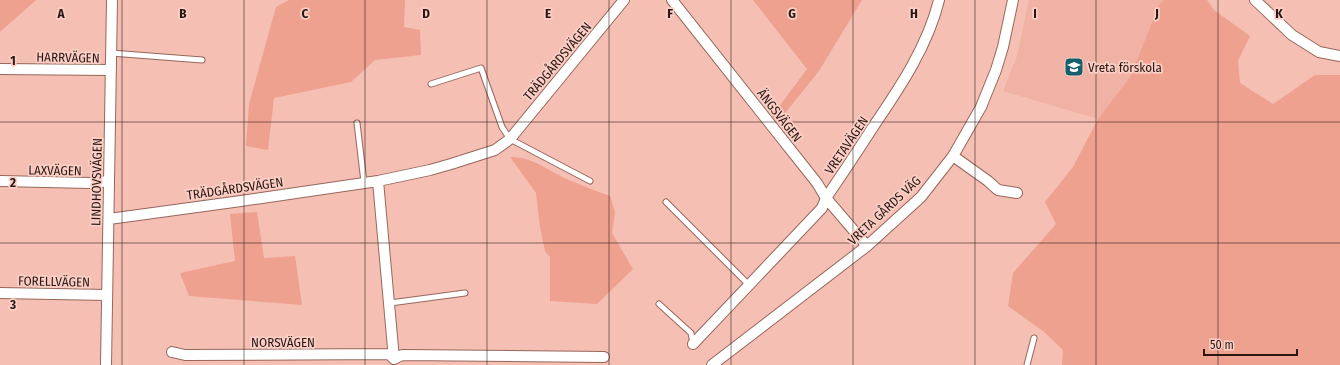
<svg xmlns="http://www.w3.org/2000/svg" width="1340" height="365" viewBox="0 0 1340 365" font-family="'Fira Sans Condensed',sans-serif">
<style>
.built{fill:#efb2a4}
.green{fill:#eea18f}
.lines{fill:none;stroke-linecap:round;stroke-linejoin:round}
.service-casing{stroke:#97675c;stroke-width:7}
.minor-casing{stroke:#97675c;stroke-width:12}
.service{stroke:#fff;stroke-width:5}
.minor{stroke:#fff;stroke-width:10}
.grid{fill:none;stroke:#2a1713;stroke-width:1;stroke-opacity:0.55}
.labels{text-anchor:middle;stroke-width:3.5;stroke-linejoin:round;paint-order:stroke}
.street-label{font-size:13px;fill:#2a1713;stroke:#fbcfc5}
.poi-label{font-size:13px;fill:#2a1713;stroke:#fbcfc5;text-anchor:start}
.grid-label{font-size:13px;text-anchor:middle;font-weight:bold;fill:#2a1713;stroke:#fbcfc5;stroke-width:3.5;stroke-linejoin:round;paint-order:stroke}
</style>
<rect width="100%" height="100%" fill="#f5bfb3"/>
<path class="built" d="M1029,0H1164L1159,5L1130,77L1098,119L1003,91L1017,56Z"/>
<path class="green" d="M0,0H36L0,32Z
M289,0H405L404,27L420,30L421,55L375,60L351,82L274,98L268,150L246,146L249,104L276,7Z
M753,0H862L819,71L777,123L772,116L807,69Z
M1164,0H1207L1214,10L1250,36L1238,61L1240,83L1273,104L1315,75H1340V365H1062L1063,350L1043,331L1008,306L1013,273L1056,224L1045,202L1073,167L1098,119L1130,77L1159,5Z
M510,157C532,156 550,172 569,180C583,186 596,191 610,196L615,212L612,233L633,269L597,304L550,301V257L545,251L540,227L536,193Z
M257,212L264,258L295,256L302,305L189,296L180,273L235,261L230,214Z"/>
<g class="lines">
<defs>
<path id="service" d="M111,53L202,60
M431,84L481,68L502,127L510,139L590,181
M357,123L364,182
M666,202L749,285
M390,303L465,293
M659,304L691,333L693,344
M1027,365L1034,338"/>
<path id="minor" d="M672,0L817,183L826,198L867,246
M1255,0L1292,35L1319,52L1340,56
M0,69L111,70
M953,156L988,181L998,190L1017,193
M0,181L90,183L109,181
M378,181L394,359
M109,219L241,201L378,181L430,170L451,164L495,150L510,139L624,0
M0,293L107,295
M693,344L822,208L826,198C843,173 859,149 875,124C901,86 928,45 939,0
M172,352L185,355L389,354L394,359L402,355L604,357
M106,365L112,0
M712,365L867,246L921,197L953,156L981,107L996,70L1003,47L1013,0"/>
</defs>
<use href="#service" class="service-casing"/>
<use href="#minor" class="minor-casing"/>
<use href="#service" class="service"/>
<use href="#minor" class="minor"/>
</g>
<path class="grid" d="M122,0V365M244,0V365M365,0V365M487,0V365M609,0V365M731,0V365M853,0V365M975,0V365M1096,0V365M1218,0V365M0,122H1340M0,243H1340"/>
<defs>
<symbol id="school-square" viewBox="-11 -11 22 22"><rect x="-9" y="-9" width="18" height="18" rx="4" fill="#16606e" stroke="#fbcfc5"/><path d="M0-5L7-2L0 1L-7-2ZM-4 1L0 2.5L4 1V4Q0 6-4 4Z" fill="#fff"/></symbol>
</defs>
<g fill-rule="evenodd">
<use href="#school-square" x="1063" y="56" width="22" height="22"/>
</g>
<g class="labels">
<g class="street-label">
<text transform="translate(68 57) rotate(1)" y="5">HARRVÄGEN</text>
<text transform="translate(557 61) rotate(-50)" y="5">TRÄDGÅRDSVÄGEN</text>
<text transform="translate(780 115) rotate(52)" y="5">ÄNGSVÄGEN</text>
<text transform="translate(846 145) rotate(-56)" y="5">VRETAVÄGEN</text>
<text transform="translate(55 170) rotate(1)" y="5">LAXVÄGEN</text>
<text transform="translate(96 182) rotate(-89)" y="5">LINDHOVSVÄGEN</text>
<text transform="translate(235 188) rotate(-8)" y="5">TRÄDGÅRDSVÄGEN</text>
<text transform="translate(884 210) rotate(-43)" y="5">VRETA GÅRDS VÄG</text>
<text transform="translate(54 281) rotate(1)" y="5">FORELLVÄGEN</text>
<text x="283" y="347">NORSVÄGEN</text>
</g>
<g class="poi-label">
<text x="1088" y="72">Vreta förskola</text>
</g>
</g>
<g class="grid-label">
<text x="61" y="18">A</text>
<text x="183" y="18">B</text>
<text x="305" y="18">C</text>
<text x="426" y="18">D</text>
<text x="548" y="18">E</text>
<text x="670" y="18">F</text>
<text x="792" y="18">G</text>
<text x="914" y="18">H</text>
<text x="1035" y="18">I</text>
<text x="1157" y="18">J</text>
<text x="1279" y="18">K</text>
<text x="13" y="65">1</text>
<text x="13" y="187">2</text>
<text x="13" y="309">3</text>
</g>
<path d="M1204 349v6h93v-6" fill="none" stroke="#2a1713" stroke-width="2"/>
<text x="1210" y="349" font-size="12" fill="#2a1713" stroke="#fbcfc5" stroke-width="3" paint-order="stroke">50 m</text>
</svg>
